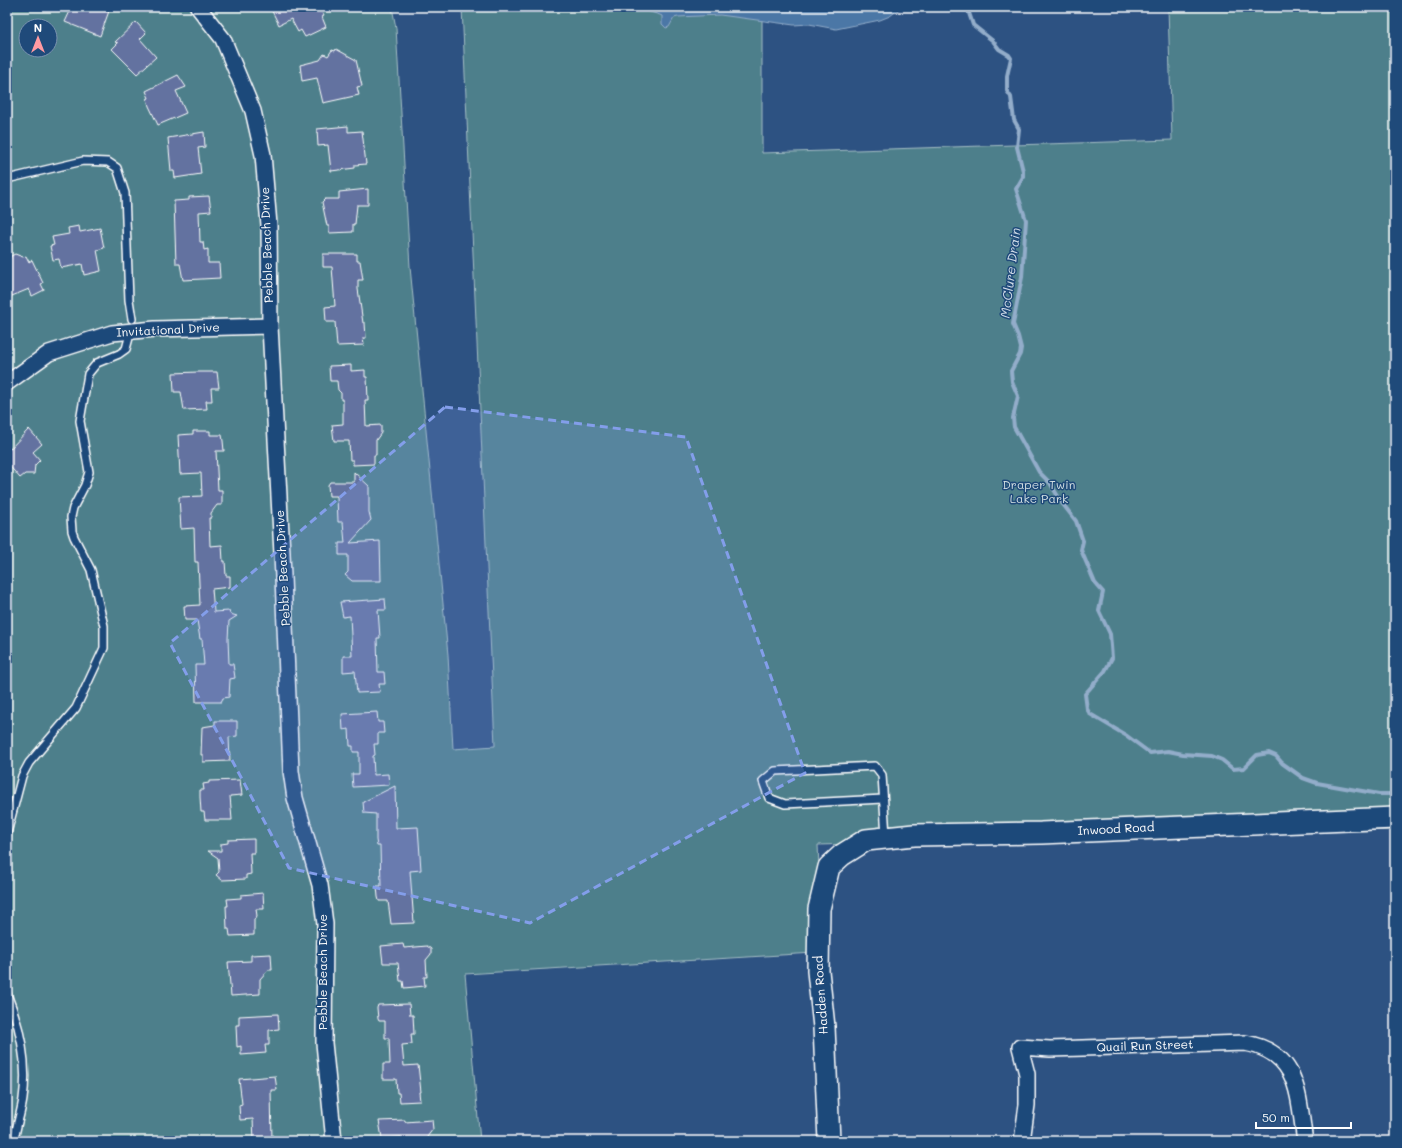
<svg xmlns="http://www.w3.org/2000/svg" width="1402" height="1148" viewBox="0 0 1402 1148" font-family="Mali,sans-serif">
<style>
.green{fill:#4d7f8b;stroke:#a6bfc5;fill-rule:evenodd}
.water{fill:#4b77a6;stroke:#93adca}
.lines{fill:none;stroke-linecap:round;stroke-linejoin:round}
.stream{stroke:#93adca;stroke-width:4}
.building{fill:#6372a0;stroke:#fff}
.lane-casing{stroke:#fff;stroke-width:10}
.street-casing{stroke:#fff;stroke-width:18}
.secondary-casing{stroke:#fff;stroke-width:24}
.lane{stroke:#1f4a7a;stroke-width:7}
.street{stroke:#1f4a7a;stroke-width:15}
.secondary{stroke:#1f4a7a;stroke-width:21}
.marked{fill:#839eea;fill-opacity:0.2;stroke:#839eea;stroke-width:3;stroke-dasharray:8 5;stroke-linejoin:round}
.labels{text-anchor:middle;stroke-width:3;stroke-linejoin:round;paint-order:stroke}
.street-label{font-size:12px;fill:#fff;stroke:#1f4a7a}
.park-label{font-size:12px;fill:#d2dfe2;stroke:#1f4a7a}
.water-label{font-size:13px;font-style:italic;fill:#d2dde9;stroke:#1f4a7a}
</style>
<rect width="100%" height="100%" fill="#2d5282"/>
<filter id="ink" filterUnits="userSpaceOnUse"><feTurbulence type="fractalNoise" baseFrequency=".025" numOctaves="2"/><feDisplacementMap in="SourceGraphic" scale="8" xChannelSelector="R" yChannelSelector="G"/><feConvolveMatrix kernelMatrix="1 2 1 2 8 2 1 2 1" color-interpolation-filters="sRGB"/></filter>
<g filter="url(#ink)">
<path class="green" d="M7,7H392L396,28L410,267L448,655L453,749L495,746L462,7H762V153L1172,140L1168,7H1395V830L818,845L819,868L814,953L465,974L480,1141H7ZM26,26H50V50H26Z"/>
<path class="water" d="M634,7H902L890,16L880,20L836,29L809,24L794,25L720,15L678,17L674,18L669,27L666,28L662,24V16L660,15Z"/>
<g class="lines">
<path class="stream" d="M967,7L973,25L993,41L999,49L1009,55L1011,58L1007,76V91L1011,97L1014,120L1019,129L1017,147L1023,171V177L1016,189L1026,220L1022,277L1013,324L1018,336L1021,348L1020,354L1011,371L1012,382L1018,396L1013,418L1014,427L1039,472L1050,483L1062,503L1076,521L1083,541L1081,550L1095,583L1103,592L1099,611L1110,634L1112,658L1105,671L1085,694L1087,709L1090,714L1127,736L1150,753L1168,751L1183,754L1212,756L1222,760L1233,769L1244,768L1257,755L1269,753L1276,756L1282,763L1303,778L1317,783L1379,794H1395"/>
</g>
<path class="building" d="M72,7H107L106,10L109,11L100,36L65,22Z
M281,7H319L324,16L322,17L326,27L305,37L301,30L298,32L291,19L279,25L272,11Z
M136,22L146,33L140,39L156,57L137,74L112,49L118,43L115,42Z
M336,49L356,60L362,86L357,87L359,95L323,103L317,78L302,81L300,65L320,60L324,54L328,56L332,50L335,51Z
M178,75L186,87L176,91L186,113L158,125L149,106L147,99L149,98L146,91Z
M348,126V132L362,131L366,164L355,165V168L331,171L328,145L318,146L317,129Z
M204,132L205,147L198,148L201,174L175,178L174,171H171L168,138Z
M368,189V205H357L355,224H353V232L329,233V226H327L322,202L325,199H339V192Z
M209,196L211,211L199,212L200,242H203L204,250L208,249V263H219L220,278L183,280L180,264H176L174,201L189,200V197Z
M79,226L80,232L100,228L104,248L97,250L101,271L84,275L82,264L61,268L59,259L53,260L50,246L54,245L52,237L69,234L68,228Z
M15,254L23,257L26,256L29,262L32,260L43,283L41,284L44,290L32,296L29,289L7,298V264L11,256Z
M323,254H357V261H360L363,280H358V289L363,323H365L366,338H363L364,345L337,346L335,322H326L325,307L335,306L332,267H323Z
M351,365V371L365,370V377H367L368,400H365L366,426L381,425V433L376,440V455H374V464L353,465V460H350L349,441H334L332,425L343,424V400H341V393L338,390L337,381H330L329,366Z
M198,372H217L219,388H211L212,401H206L207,409L184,410L181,392H174L173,373Z
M29,429L42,444L33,452L40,460L35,465L34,474H25L20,478L7,463V452Z
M193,431H210V435H222L223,441L224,451H216L218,490H222V505H217L211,513V518H209L210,546L222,545L223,561H225L226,576H230V587L212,589L214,612L229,611L230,614L237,616L229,621L228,639L229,664H233L235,678L230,679L229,697L223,698L221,702H196L195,665H204L202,639H200L197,620H185L184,606L200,605L198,562H195L194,528L181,529L179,497L202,496L201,473L180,474L178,435L193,434Z
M354,472L369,486V512L371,520L350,543L380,541L381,581H352L345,575L348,572V555H339V543H345L343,522H338L337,496H329L328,485L330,482H354Z
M385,599L386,610H378L380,638H377L378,672H384L385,684H379L380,692L357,693L355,671L343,672V656H352L350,616L343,617L340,602Z
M377,712L378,722H383L384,733H378V744H374L375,755L373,756L374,775L388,774L389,785L353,787L352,774H359V752H353V746H350L349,729L343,730L342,714Z
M215,721H237V736L229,737L230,761L203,762V755H201L202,727L215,725Z
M240,780L242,795L230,796L232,820H205L204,812H201L200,797V790H204L203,784L209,783V781Z
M395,786L396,828L418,827L421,870L410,871L414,923L391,924L388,901H379L378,897L377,886H381L380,846H377L376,840V814L364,813L363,802Z
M254,839V853H250L251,874L246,875V879L222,880L216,875L219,872L218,858L208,851H221V844L228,843V840Z
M263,893L264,909H256L257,916L254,920V935L230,936L229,929H227L226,906H228L227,899L241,898V895Z
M403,944L404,948L427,946L431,949V954L426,960L427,977H424L425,986L404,988L403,981H400L398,963H383L381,946Z
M271,954L272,970H268L260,979V994L231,996L228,962L251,961V955Z
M409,1004L410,1015H413L414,1034H411L412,1044L402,1045L404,1066L418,1065L421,1092H419L420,1101L400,1102L399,1093H397L396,1079H383V1064H390L389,1038H385V1021H379L378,1019L377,1008L378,1005Z
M278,1014L279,1029L269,1030V1045H265L266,1053L241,1055V1046L237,1047L236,1025H239V1016Z
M275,1076L277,1090H271L272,1141H254L253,1119L240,1120L239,1105L242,1104L239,1079Z
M405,1120V1122L432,1120L433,1129L427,1137V1141H403L401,1137L382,1138L379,1121Z"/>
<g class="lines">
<defs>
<path id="lane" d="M7,179L83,161L108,162L117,168L125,193L129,300L132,319
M883,799L785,804L769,798L763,781L775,771L875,766L882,775L886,836
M7,833L22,776L29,763L76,708L104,648V626L91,570L74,537L72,531L71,517L73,508L85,485L89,472L80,421L88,374L97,363L119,354L126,349L130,334
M7,994C20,1026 28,1064 23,1099C21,1113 16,1127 14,1141"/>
<path id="street" d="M198,7L223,39L253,111L263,155L269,225L270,326L282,553L291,771L295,798L320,885L325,924L324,1043L334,1141
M7,383L49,353L112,333L155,329L270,326
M1022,1141L1027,1105V1074L1020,1047L1050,1049L1245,1043C1297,1052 1298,1091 1304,1135"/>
<path id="secondary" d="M829,1141L824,1027L818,971L819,909L829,867L842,855L866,840L914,835L1041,833L1395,818"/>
</defs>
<use href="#lane" class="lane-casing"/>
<use href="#street" class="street-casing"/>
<use href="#secondary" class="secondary-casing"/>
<use href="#lane" class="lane"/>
<use href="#street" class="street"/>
<use href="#secondary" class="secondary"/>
</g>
</g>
<path class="marked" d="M445,407L686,437L805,773L530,923L289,868L170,643Z"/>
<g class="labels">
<g class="street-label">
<text transform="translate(267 245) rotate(-92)" y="4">Pebble Beach Drive</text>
<text transform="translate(168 330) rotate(-3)" y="4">Invitational Drive</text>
<text transform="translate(283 568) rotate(-93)" y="4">Pebble Beach Drive</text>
<text transform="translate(1116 829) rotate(-3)" y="4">Inwood Road</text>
<text transform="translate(323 972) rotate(-90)" y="4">Pebble Beach Drive</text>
<text transform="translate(821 995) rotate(-94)" y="4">Hadden Road</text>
<text transform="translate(1145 1046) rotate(-2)" y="4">Quail Run Street</text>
</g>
<g class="park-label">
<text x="1039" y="489">Draper Twin<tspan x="1039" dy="14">Lake Park</tspan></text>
</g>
<g class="water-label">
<text transform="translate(1010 273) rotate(-83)" y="5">McClure Drain</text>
</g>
</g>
<rect width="1402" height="1148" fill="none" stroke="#1f4a7a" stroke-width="24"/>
<rect x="12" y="12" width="1378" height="1124" fill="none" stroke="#fff" stroke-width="1.5" filter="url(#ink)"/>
<g transform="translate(38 38)"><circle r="19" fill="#1f4a7a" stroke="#7992af"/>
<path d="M0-3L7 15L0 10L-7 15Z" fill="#ff9aa2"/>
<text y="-6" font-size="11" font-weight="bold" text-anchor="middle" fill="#ffffff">N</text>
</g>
<path d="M1256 1122v6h95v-6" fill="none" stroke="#ffffff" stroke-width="2"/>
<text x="1262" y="1122" font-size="12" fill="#ffffff" stroke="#1f4a7a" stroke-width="3" paint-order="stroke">50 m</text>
</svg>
